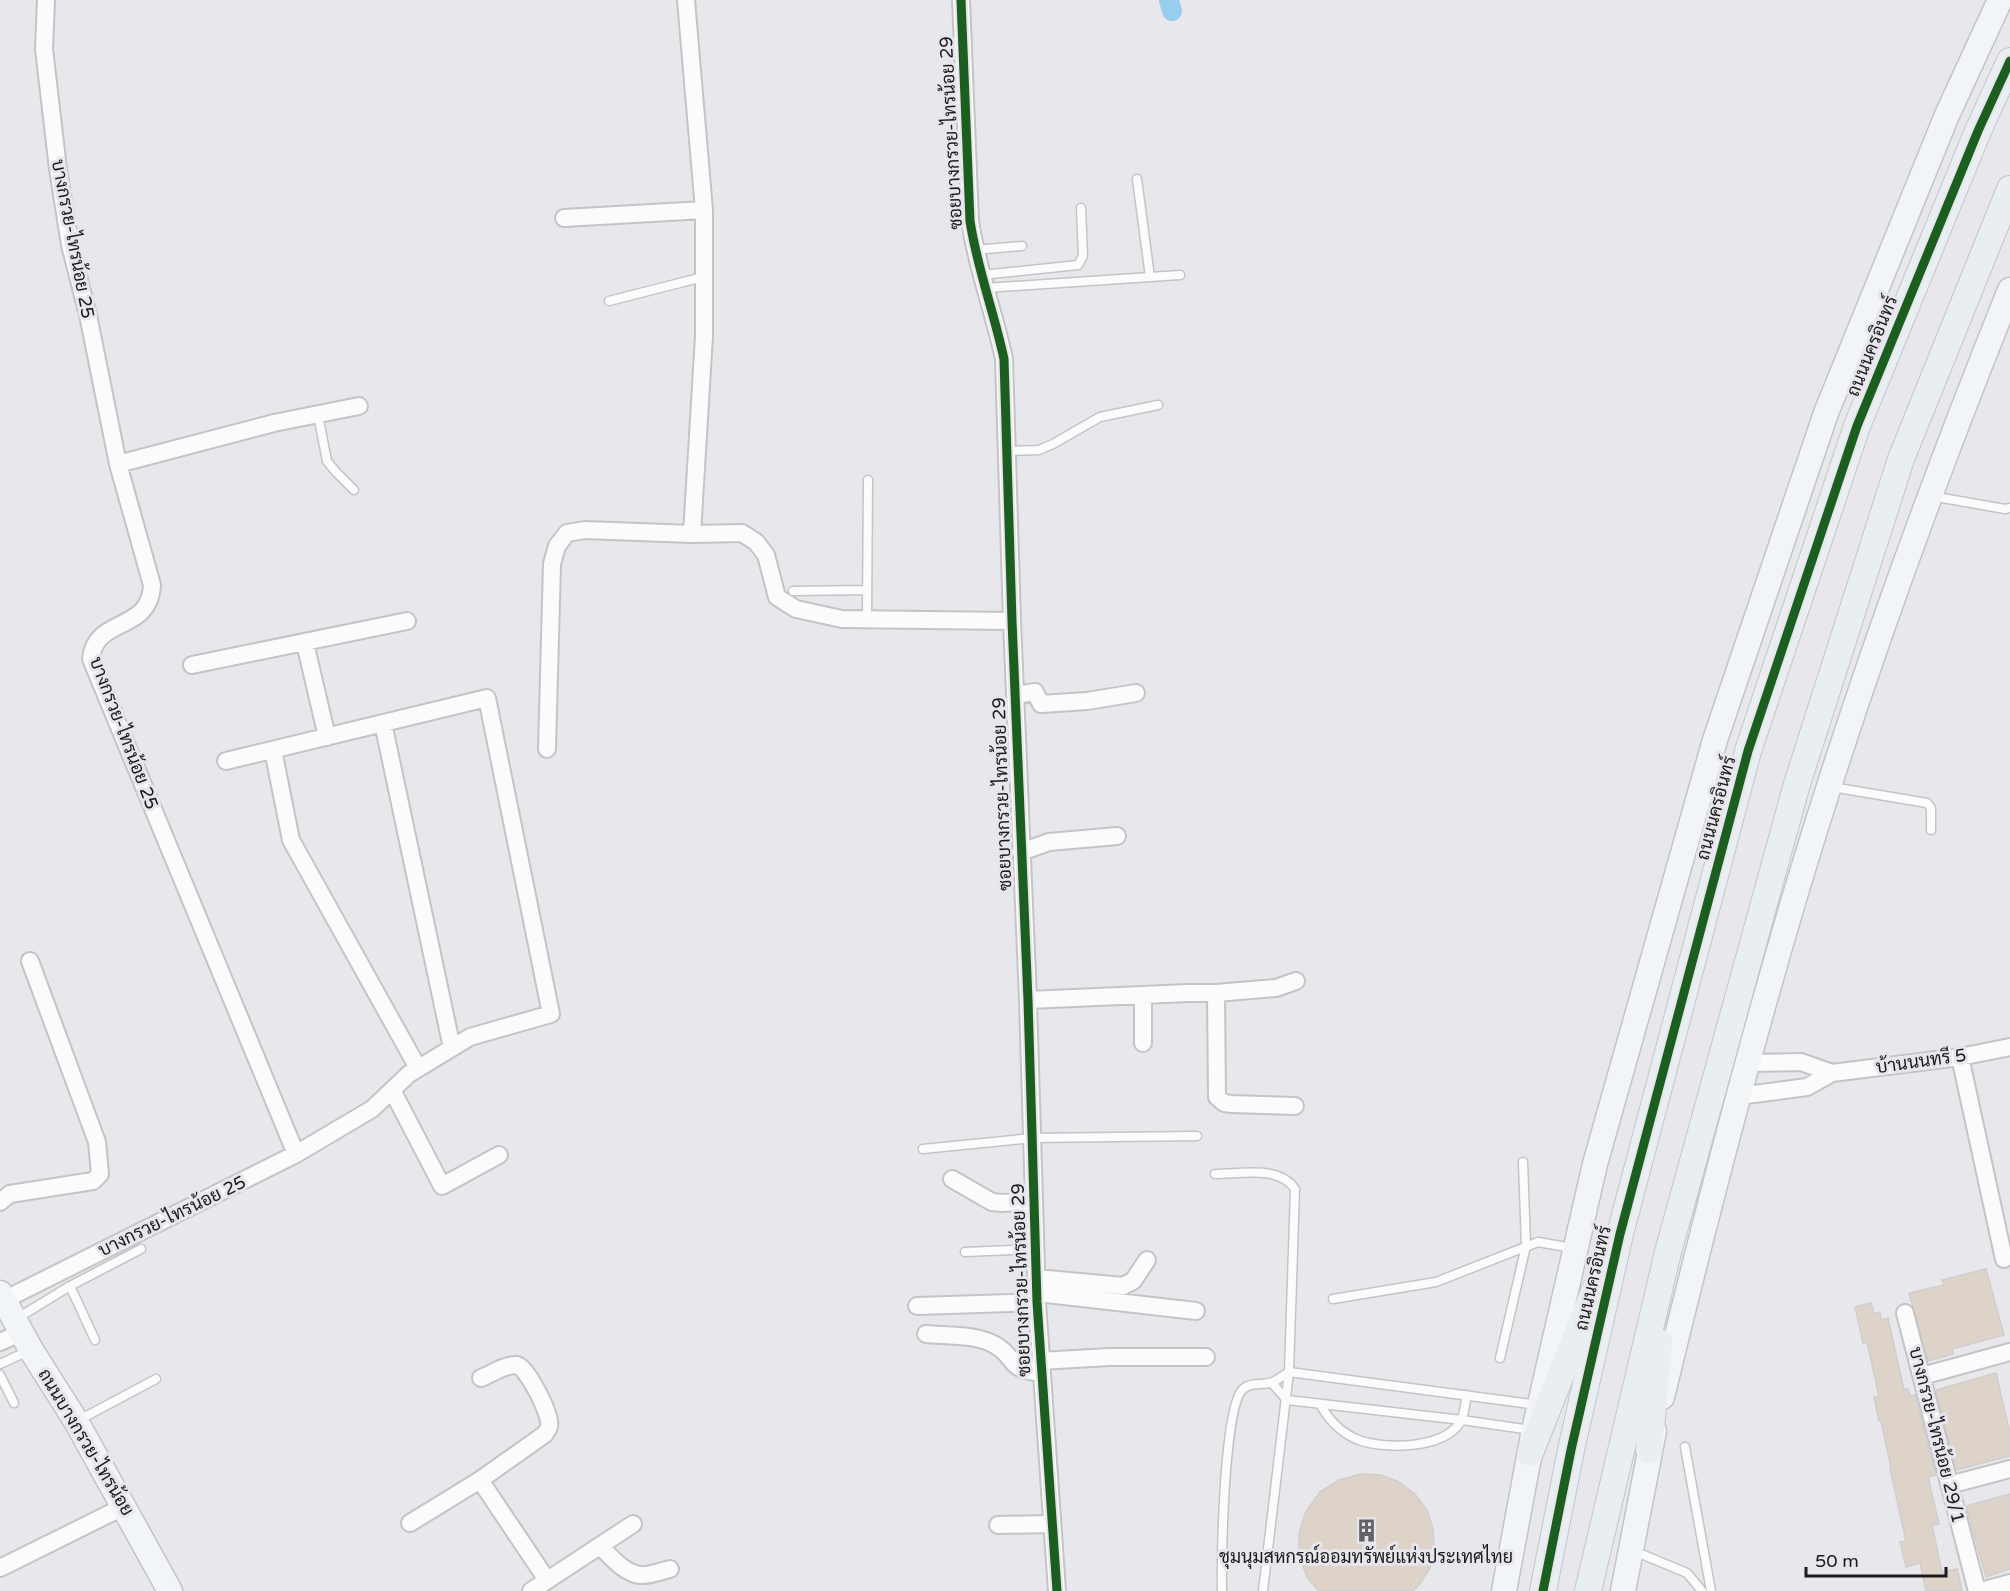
<svg xmlns="http://www.w3.org/2000/svg" width="2010" height="1591" viewBox="0 0 2010 1591" font-family="'Varela Round',Sarabun,sans-serif">
<style>
.lines{fill:none;stroke-linecap:round;stroke-linejoin:round}
.canal{stroke:#97ceee;stroke-width:20}
.building{fill:#ded3c8;stroke:#cfcecf;stroke-width:1.5}
.lane-casing{stroke:#c4c4c6;stroke-width:11}
.street-casing{stroke:#c4c4c6;stroke-width:20}
.secondary-casing{stroke:#c4c4c6;stroke-width:27}
.primary-casing{stroke:#c5c4c6;stroke-width:28}
.lane{stroke:#fcfbfc;stroke-width:8}
.street{stroke:#fcfbfc;stroke-width:16}
.secondary{stroke:#f2f5f7;stroke-width:24}
.primary{stroke:#e9eef3;stroke-width:26}
.cycleway-casing{stroke:#e7e6ec;stroke-width:13}
.cycleway{stroke:#1b5e20;stroke-width:9}
.labels{text-anchor:middle;stroke-width:6;stroke-linejoin:round;paint-order:stroke}
.street-label{font-size:18px;fill:#1b1b1c;stroke:#e7e6ec}
.poi-label{font-size:18px;fill:#1b1b1c;stroke:#e7e6ec}
</style>
<rect width="100%" height="100%" fill="#e8e7eb"/>
<g class="lines">
<path class="canal" d="M1169,0L1172,11"/>
</g>
<path class="building" d="M1986,1269L2004,1335L1952,1349L1953,1354L1928,1361L1909,1293L1944,1285L1942,1280Z
M1871,1303L1874,1314L1880,1312L1881,1320L1888,1318L1904,1390L1908,1389L1910,1396L1915,1395L1936,1475L1928,1477L1939,1524L1932,1525L1942,1572L1957,1569L1962,1591H1926L1920,1563L1906,1567L1900,1542L1906,1541L1890,1469L1891,1468L1881,1421H1879L1874,1397L1879,1396L1867,1342L1863,1343L1855,1307Z
M1996,1373L2010,1433V1456L1956,1470L1936,1390Z
M1361,1474L1381,1475L1399,1482L1415,1494L1427,1510L1433,1529L1434,1548L1430,1568L1419,1585L1413,1591H1319L1307,1577L1299,1556V1533L1306,1511L1320,1492L1339,1480Z
M2010,1494V1569L1986,1577L1966,1506Z"/>
<g class="lines">
<defs>
<path id="lane" d="M1137,179L1150,277
M975,250L1022,246
M982,275L1078,265L1083,256L1081,208
M986,288L1180,275
M609,301L703,277
M318,415L327,461L335,471L354,490
M1007,451L1039,450L1053,444L1100,417L1158,405
M1931,496L2005,509L2010,508
M793,591L867,590
M867,619L868,480
M1832,787L1927,803L1931,808V830
M923,1149L1032,1138L1197,1136
M1215,1174C1241,1174 1279,1165 1295,1189L1289,1372L1263,1591
M965,1252L1036,1249
M70,1286L95,1340
M1333,1299L1436,1282L1538,1242L1572,1248
M16,1319L70,1286L141,1249
M1500,1358L1526,1246L1523,1162
M0,1364L28,1351
M0,1375L14,1403
M1272,1383L1287,1400L1462,1420L1531,1430
M1320,1404C1329,1420 1339,1431 1356,1439C1382,1450 1450,1450 1462,1418C1465,1411 1465,1402 1467,1395
M79,1420L156,1379
M1685,1447L1711,1591
M1634,1551L1687,1573L1702,1591
M1222,1591C1221,1560 1224,1405 1243,1389C1252,1381 1263,1386 1273,1382C1279,1379 1284,1375 1289,1372L1538,1405"/>
<path id="street" d="M46,0L44,49L58,169L70,245L88,315L118,464L152,585C150,633 95,616 91,659L296,1154
M686,0L704,210V336L692,534
M961,0L970,221C977,268 994,312 1004,359L1012,621L1028,1000L1037,1302L1057,1591
M564,218L704,210
M118,464L274,423L359,406
M305,643L327,737
M192,665L407,621
M1015,695L1035,692L1041,704L1087,701L1136,693
M383,723L452,1048
M547,749L552,564L557,546L567,533L585,530L692,534L742,533L756,542L766,555L777,597L796,609L842,619L1012,621
M273,750L291,840L418,1068
M1021,852L1049,842L1117,836
M1216,993L1276,988L1296,981
M1143,996V1043
M1028,1000L1188,993H1216L1217,1097L1224,1103L1232,1104L1295,1106
M1960,1057L2004,1259
M1748,1063L1801,1062L1832,1073
M392,1090L442,1186L499,1155
M1739,1096L1807,1087L1832,1073L1960,1057L2010,1047
M952,1179L992,1202L1002,1203L1034,1201
M0,1202L10,1194L93,1181L100,1174L97,1142L30,961
M1037,1278L1123,1286L1133,1281L1147,1260
M1038,1293L1196,1311
M4,1300L296,1154L372,1109L409,1074L470,1037L551,1014L487,698L226,761
M917,1306L1037,1302
M1905,1313L1977,1591
M926,1334C947,1336 976,1334 995,1345C1018,1358 1005,1369 1041,1373
M0,1342L21,1333
M1040,1361L1109,1357H1206
M1922,1376L2010,1352
M480,1480L545,1434C546,1431 549,1429 549,1426C552,1416 527,1367 517,1365C506,1364 491,1374 481,1378
M1949,1485L2010,1469
M410,1523L480,1480L547,1580
M998,1525L1051,1524
M600,1546C611,1557 624,1573 640,1575C649,1576 661,1571 670,1569
M0,1568L125,1506
M531,1591L633,1524
M1981,1591L2010,1583"/>
<path id="secondary" d="M0,1293L31,1350L76,1421L170,1591
M1662,1397C1703,1227 1747,1057 1797,889C1858,686 1931,486 2010,290
M1504,1591L1534,1430L1595,1164L1715,740L1826,413L1947,115L2000,0
M1623,1591L1654,1431"/>
<path id="primary" d="M1649,1450L1659,1342
M1530,1453L1595,1289
M1543,1591L1571,1450L1620,1234L1748,751L1857,426L1978,131L2010,61
M1588,1591L1668,1252L1797,784L1901,459L2010,189"/>
</defs>
<use href="#lane" class="lane-casing"/>
<use href="#street" class="street-casing"/>
<use href="#secondary" class="secondary-casing"/>
<use href="#primary" class="primary-casing"/>
<use href="#lane" class="lane"/>
<use href="#street" class="street"/>
<use href="#secondary" class="secondary"/>
<use href="#primary" class="primary"/>
<defs>
<path id="cycleway" d="M961,0L970,221C977,268 994,312 1004,359L1012,621L1028,1000L1037,1302L1057,1591
M1543,1591L1571,1450L1620,1234L1748,751L1857,426L1978,131L2010,61"/>
</defs>
<use href="#cycleway" class="cycleway-casing"/>
<use href="#cycleway" class="cycleway"/>
</g>
<defs>
<symbol id="building-bare" viewBox="-9 -9 18 18"><path d="M-4-6H4V6H1V3H-1V6H-4ZM-2.5-4.3h1.7v1.8h-1.7ZM.8-4.3h1.7v1.8H.8ZM-2.5-1h1.7V.8h-1.7ZM.8-1h1.7V.8H.8Z" fill="#636264" stroke="#e7e6ec" stroke-width="2.5" paint-order="stroke"/></symbol>
</defs>
<g fill-rule="evenodd">
<use href="#building-bare" x="1350" y="1514" width="33" height="33"/>
</g>
<g class="labels">
<g class="street-label">
<text transform="translate(951 133) rotate(-93)" y="6">ซอยบางกรวย-ไทรน้อย 29</text>
<text transform="translate(73 239) rotate(79)" y="6">บางกรวย-ไทรน้อย 25</text>
<text transform="translate(1872 346) rotate(-68)" y="6">ถนนนครอินทร์</text>
<text transform="translate(124 733) rotate(69)" y="6">บางกรวย-ไทรน้อย 25</text>
<text transform="translate(1002 794) rotate(-92)" y="6">ซอยบางกรวย-ไทรน้อย 29</text>
<text transform="translate(1716 808) rotate(-75)" y="6">ถนนนครอินทร์</text>
<text transform="translate(1921 1061) rotate(-8)" y="6">บ้านนนทรี 5</text>
<text transform="translate(172 1216) rotate(-26)" y="6">บางกรวย-ไทรน้อย 25</text>
<text transform="translate(1593 1278) rotate(-77)" y="6">ถนนนครอินทร์</text>
<text transform="translate(1021 1280) rotate(-92)" y="6">ซอยบางกรวย-ไทรน้อย 29</text>
<text transform="translate(1937 1435) rotate(76)" y="6">บางกรวย-ไทรน้อย 29/1</text>
<text transform="translate(86 1442) rotate(59)" y="6">ถนนบางกรวย-ไทรน้อย</text>
</g>
<g class="poi-label">
<text x="1366" y="1563">ชุมนุมสหกรณ์ออมทรัพย์แห่งประเทศไทย</text>
</g>
</g>
<path d="M1806 1567v9h140v-9" fill="none" stroke="#1b1b1c" stroke-width="3"/>
<text x="1815" y="1567" font-size="18" fill="#1b1b1c" stroke="#e7e6ec" stroke-width="4.5" paint-order="stroke">50 m</text>
</svg>
